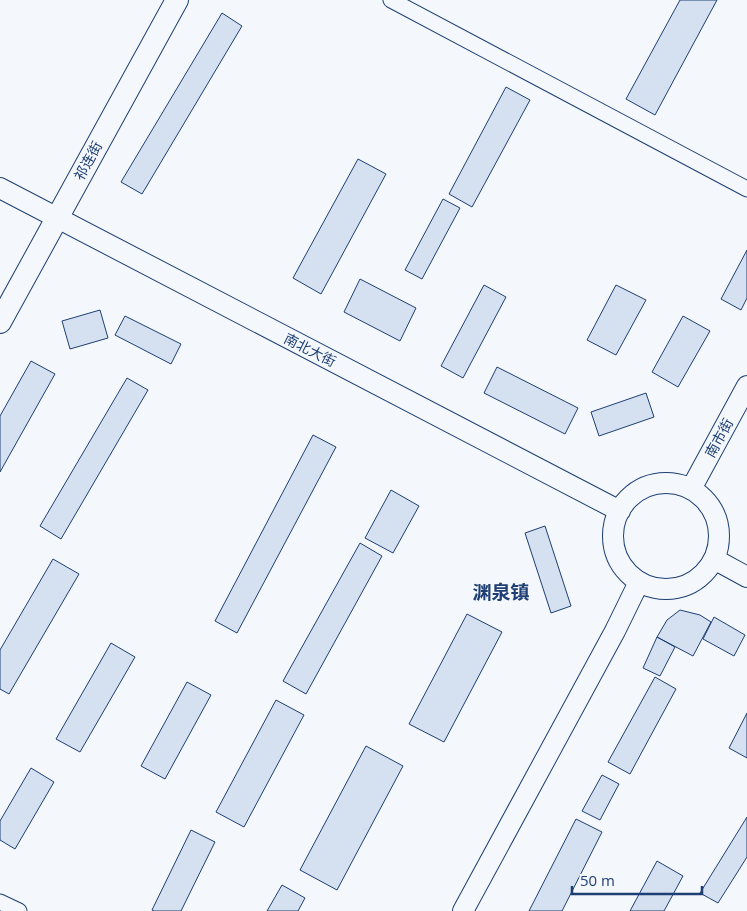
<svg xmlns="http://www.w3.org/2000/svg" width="747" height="911" viewBox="0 0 747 911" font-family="'Open Sans','Noto Sans SC',sans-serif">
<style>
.building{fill:#d5e0f0;stroke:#1d3f73}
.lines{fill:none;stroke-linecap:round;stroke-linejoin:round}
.minor-casing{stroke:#1d3f73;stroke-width:17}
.tertiary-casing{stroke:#1d3f73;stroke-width:22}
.secondary-casing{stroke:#1d3f73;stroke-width:24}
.minor{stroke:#f4f7fb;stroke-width:15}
.tertiary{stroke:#f4f7fb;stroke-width:20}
.secondary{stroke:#f4f7fb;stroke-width:22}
.labels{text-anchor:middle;stroke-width:4;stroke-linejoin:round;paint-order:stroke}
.street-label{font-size:14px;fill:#1d3f73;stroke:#f4f7fb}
.district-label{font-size:19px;font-weight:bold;fill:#1d3f73;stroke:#f4f7fb}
</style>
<rect width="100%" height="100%" fill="#f4f7fb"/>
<path class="building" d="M680,0H717L655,115L626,99Z
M222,13L242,26L142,194L121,182Z
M506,87L530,100L472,207L449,194Z
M358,159L386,174L321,294L293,278Z
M443,199L460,208L422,279L405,270Z
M747,250V298L741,310L721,299Z
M360,279L416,308L400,341L344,312Z
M484,285L506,297L463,378L441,366Z
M616,285L646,300L616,355L587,340Z
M100,310L108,338L70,349L62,321Z
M125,316L181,344L171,364L115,335Z
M683,316L710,331L678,387L652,372Z
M31,361L55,374L0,472V416Z
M497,367L578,408L565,434L484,393Z
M127,378L148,390L61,539L40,526Z
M646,393L654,417L599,436L591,412Z
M313,435L336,447L237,633L215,621Z
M391,490L419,506L393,553L365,538Z
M545,526L571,606L551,613L525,533Z
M360,543L382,556L306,694L283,681Z
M53,559L79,574L9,694L0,689V650Z
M680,610L700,615L711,622L693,656L657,637L667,620Z
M467,614L502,632L444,742L409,724Z
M714,617L745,635L734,656L703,639Z
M657,637L675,647L660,676L643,668Z
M111,643L135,657L80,752L56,739Z
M655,677L676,689L630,774L608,762Z
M187,682L211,695L165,779L141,766Z
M276,700L304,715L244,827L216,812Z
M747,713V758L729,748Z
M366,746L403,766L337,890L300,870Z
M31,768L54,782L15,849L0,840V821Z
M602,775L619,784L600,820L582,811Z
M747,817V857L718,903L700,893Z
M576,819L602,832L562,911H529Z
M191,830L215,842L181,911H154L152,910Z
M657,861L683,876L664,911H630Z
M282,885L305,898L298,911H267Z"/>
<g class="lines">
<defs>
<path id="minor" d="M391,0L747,189
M0,902L19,911"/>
<path id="tertiary" d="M0,188L620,511
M613 536a53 53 0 1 1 106 0a53 53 0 1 1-106 0Z
M691,489L747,386
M714,559L747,577
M463,911L615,631L639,582"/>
<path id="secondary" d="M0,322L177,0"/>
</defs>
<use href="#minor" class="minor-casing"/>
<use href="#tertiary" class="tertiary-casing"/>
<use href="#secondary" class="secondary-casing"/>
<use href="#minor" class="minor"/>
<use href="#tertiary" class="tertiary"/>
<use href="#secondary" class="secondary"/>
</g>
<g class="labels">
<g class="street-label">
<text transform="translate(88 161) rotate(-61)" y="5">祁连街</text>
<text transform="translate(310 350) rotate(27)" y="5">南北大街</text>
<text transform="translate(719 438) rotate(-61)" y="5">南市街</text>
</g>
<g class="district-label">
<text x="501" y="599">渊泉镇</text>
</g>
</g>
<path d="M572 886v8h130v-8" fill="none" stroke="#1d3f73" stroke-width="2.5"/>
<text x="580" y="886" font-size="15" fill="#1d3f73" stroke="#f4f7fb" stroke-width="4" paint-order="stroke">50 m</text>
</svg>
